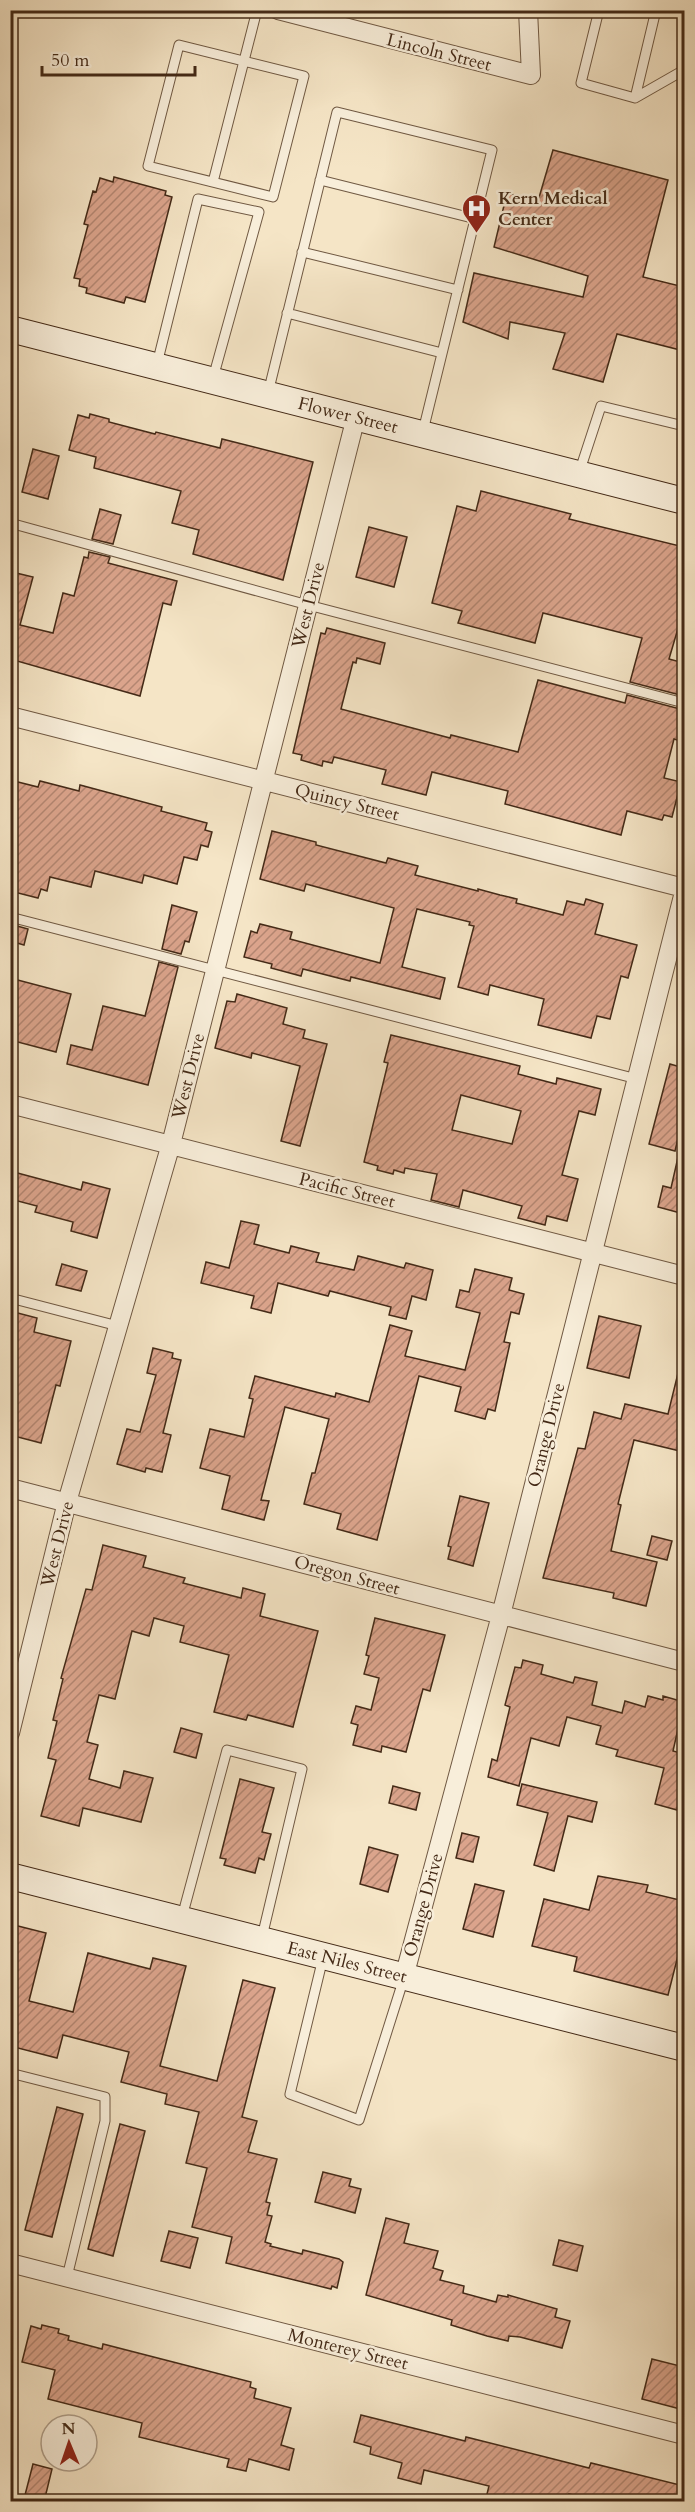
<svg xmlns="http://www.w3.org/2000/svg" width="695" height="2512" viewBox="0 0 695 2512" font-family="Cardo,serif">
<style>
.building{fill:url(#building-hatch);stroke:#442a17;stroke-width:1.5;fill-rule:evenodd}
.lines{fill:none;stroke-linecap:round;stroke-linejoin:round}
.lane-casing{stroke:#705943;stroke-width:11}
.street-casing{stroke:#705943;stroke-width:20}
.secondary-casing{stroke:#442a17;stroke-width:28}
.lane{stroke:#f8eeda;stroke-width:9}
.street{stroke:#f8eeda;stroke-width:18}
.secondary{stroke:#f8eeda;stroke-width:26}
.labels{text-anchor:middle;stroke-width:5;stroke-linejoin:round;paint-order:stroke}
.street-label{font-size:18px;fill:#442a17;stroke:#f8eeda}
.poi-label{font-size:18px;font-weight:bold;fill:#442a17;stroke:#f8eeda;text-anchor:start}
</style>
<defs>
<pattern id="building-hatch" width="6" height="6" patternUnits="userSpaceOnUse" patternTransform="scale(1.5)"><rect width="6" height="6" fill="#dba48c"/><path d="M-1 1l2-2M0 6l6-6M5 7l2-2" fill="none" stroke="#b38671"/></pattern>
</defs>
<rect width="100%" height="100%" fill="#f5e5c6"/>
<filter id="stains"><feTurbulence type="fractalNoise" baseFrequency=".00333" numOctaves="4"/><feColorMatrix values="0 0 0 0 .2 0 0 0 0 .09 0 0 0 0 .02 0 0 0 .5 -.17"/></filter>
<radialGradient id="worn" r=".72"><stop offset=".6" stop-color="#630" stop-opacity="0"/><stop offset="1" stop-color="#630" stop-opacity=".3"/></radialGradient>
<path class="building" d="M553,150L668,180L643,277L684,287V351L617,334L603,382L553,369L565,333L510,322L508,339L463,322L474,273L583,297L588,276L494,247L507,193L538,201Z
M114,177L166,191L165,195L172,197L145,302L126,297L124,303L86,293L87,288L79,286L80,279L74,278L88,225L84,224L93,191L96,192L100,178L113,182Z
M90,414L109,419V422L155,434L156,432L220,448L222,439L313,462L283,580L193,554L199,530L172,523L181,491L94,468L96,457L69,450L78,415L89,418Z
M33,449L59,456L48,499L22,492Z
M481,491L571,514L569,519L684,547V627L679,625L669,659L684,663V696L630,682L642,638L543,613L535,643L458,623L462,611L432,603L457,506L476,511Z
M100,509L121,515L113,544L92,539Z
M369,527L407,537L394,587L356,577Z
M89,552L110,557L108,563L177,581L171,605L163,603L140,696L10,659V596L16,573L33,577L20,625L53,633L63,593L74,596L84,557L88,558Z
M327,628L385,643L380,664L357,658L356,663L353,662L341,709L450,738L451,735L518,752L538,680L625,703L627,695L684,710V742L674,739L664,778L681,782L672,817L664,815L662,820L627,811L621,835L505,804L508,791L432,772L426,795L382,784L386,770L334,757L332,763L323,761L322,766L301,760L302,755L293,753L321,633L325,634Z
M10,780L38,787L40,781L79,791L80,785L162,807L161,811L207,823L205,830L212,832L208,847L201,845L197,860L184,857L177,884L144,875L142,883L95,871L91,887L50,877L47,891L41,889L38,898L10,891Z
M272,831L316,842V845L386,863L388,858L418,866L415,875L478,891V889L500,895L517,899L516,903L563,915L567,901L584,905L586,899L603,904L595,934L637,945L628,978L621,976L610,1019L597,1016L591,1038L538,1025L544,999L490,985L488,995L458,987L474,926L469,925L470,922L417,909L402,967L445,978L440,999L351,977L350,981L303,969L301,976L271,968L272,964L244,957L251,931L257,933L260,924L292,932L290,939L380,963L394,908L306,884L304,891L260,879Z
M172,905L197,912L189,942L185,941L181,954L162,949Z
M10,924L28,929L24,945L10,941Z
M159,962L178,967L148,1085L67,1064L71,1045L92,1050L103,1006L145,1016Z
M10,978L71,994L56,1052L10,1040Z
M237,994L287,1008L283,1024L305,1030L303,1038L327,1044L300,1146L281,1141L300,1066L252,1053L251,1058L215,1048L227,1001L235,1002Z
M391,1035L520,1066L518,1074L556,1084L557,1078L601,1089L595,1115L579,1111L562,1175L578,1179L567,1221L547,1216L545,1225L518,1218L522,1206L463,1190L459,1207L431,1200L437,1174L405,1168L404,1173L394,1170L393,1174L377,1170L378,1166L364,1162L388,1063L384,1062ZM461,1095L521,1111L512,1144L452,1130Z
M670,1064L684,1068V1113L675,1151L649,1144Z
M678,1157L684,1158V1214L658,1207L663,1186L671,1188Z
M10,1171L81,1190L83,1182L110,1189L97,1238L71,1231L73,1222L35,1212L37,1206L10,1199Z
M241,1221L259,1225L254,1244L289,1253L291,1246L319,1253L316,1262L354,1270L358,1256L404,1268L406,1263L433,1270L426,1300L412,1296L406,1319L389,1315L391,1307L330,1291L328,1296L278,1283L271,1313L251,1308L254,1296L201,1283L206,1262L229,1268Z
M62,1264L87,1271L81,1291L56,1285Z
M475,1269L512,1278L509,1290L524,1294L519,1314L511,1312L504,1342L510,1343L495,1411L488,1409L485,1419L455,1411L461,1387L419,1376L377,1540L337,1529L341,1514L304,1504L312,1473H315L329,1419L285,1407L261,1500L269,1501L264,1520L222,1509L230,1476L200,1468L210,1429L244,1437L253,1399L249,1398L255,1376L335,1397L336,1393L369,1402L390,1325L412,1331L405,1356L465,1370L480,1313L456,1307L460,1290L469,1292Z
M10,1311L37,1318L34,1332L71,1341L60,1386L56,1385L41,1443L10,1435Z
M599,1316L641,1326L629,1378L587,1368Z
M153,1348L173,1353L172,1358L181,1360L163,1433L171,1435L162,1472L146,1468L145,1472L117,1464L127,1429L140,1432L156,1375L147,1373Z
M678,1373L684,1374V1452L634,1440L618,1504L621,1505L611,1551L657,1562L646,1606L613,1598L614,1593L543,1578L578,1448L585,1449L594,1412L621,1419L625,1404L668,1414Z
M460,1496L489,1503L473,1566L448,1559L451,1547L448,1546Z
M652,1536L672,1541L667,1560L647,1555Z
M103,1545L146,1556L143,1567L185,1578L183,1583L241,1598L243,1588L265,1594L260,1616L318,1631L293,1727L248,1715L246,1720L214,1712L229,1655L180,1642L184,1626L154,1618L149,1636L132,1631L115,1699L99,1695L87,1742L98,1745L89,1779L120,1788L124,1771L153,1778L141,1822L83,1808L79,1826L41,1816L56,1760L48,1758L57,1721L53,1720L63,1679L61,1678L86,1589L92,1590Z
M375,1618L445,1635L430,1691L423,1689L406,1752L382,1746L381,1752L353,1745L358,1725L351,1723L356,1706L371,1710L379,1678L364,1674L369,1656L366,1655Z
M523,1660L543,1665L541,1674L573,1683L575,1677L597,1682L592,1705L622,1713L625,1701L645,1707L648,1696L663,1700V1696L684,1702L673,1751L684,1754V1782L677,1810L655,1804L664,1768L616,1756L618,1750L596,1744L601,1726L567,1717L559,1746L531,1738L519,1786L488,1777L492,1759L497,1761L510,1707L505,1705L515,1667L521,1668Z
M181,1728L202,1734L196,1758L174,1752Z
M240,1779L274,1788L262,1832L271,1834L264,1860L259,1858L255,1873L224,1865L226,1859L220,1858Z
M522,1784L597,1802L592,1822L568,1816L554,1871L534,1865L548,1813L517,1805Z
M393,1786L420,1793L416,1810L389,1803Z
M462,1833L479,1837L473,1862L456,1858Z
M369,1847L398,1855L388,1892L360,1884Z
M598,1876L648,1885L646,1892L684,1901V1932L668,1995L574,1971L577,1957L532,1946L544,1899L589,1910Z
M475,1884L504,1891L493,1937L463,1929Z
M10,1924L46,1933L29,2001L73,2012L88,1953L150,1969L153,1958L186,1966L160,2066L217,2081L243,1980L275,1988L242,2117L257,2121L248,2152L277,2159L266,2202L270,2203L267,2215L272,2216L265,2242L271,2244L270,2246L302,2254L303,2250L339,2259L343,2262L337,2288L332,2286L331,2289L226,2263L232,2237L192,2227L207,2168L186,2163L199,2112L165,2104L167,2094L121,2082L129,2052L63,2035L57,2058L10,2046Z
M57,2107L83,2114L52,2237L25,2230Z
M120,2124L145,2131L113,2256L88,2249Z
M323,2172L351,2179L349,2186L361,2189L355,2213L315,2202Z
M386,2218L409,2224L404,2243L438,2251L433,2268L443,2271L440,2280L464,2286L463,2293L496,2302L498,2295L508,2297V2295L557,2309L555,2317L570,2321L562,2348L520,2337L509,2336L508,2341L487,2336L451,2325L452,2320L366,2295Z
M169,2231L198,2238L190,2268L161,2261Z
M559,2240L583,2246L577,2271L553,2265Z
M42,2325L59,2329L58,2333L69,2336L68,2340L102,2349L103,2344L251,2382L250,2387L256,2389L254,2398L291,2408L281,2445L294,2449L289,2470L249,2459L246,2471L227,2467L229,2459L139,2437L142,2423L48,2399L55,2370L22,2362L31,2326L41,2329Z
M652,2359L684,2367V2410L642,2399Z
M361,2415L465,2441L466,2437L589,2468L591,2463L684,2486V2502H601L569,2494L567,2502H485L489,2486L424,2470L421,2484L398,2478L402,2463L370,2454L371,2447L354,2442Z
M33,2464L52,2469L44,2502L24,2499Z"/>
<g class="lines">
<defs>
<path id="lane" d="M599,10L581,83L635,98L656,10
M179,45L304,76L273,197L148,166Z
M635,98L684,70
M320,180L476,219
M213,182L257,10
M302,252L458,290
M287,313L442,353
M157,364L198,199L259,212L213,378
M268,393L337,112L492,150L423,431
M579,473L601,406L684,426
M10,523L308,605L684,703
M10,917L637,1079
M10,1298L118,1326
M182,1917L227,1750L302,1769L262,1937
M323,1958L290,2094L359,2120L404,1978
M10,2073L105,2097V2121L67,2277"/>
<path id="street" d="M278,10L531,75L528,10
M10,716L684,888
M10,1104L684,1276
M10,1488L684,1662
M10,1733L67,1502L171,1144L356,417
M404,1977L501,1615L684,892
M10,2263L684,2435"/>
<path id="secondary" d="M10,329L684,501
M10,1876L684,2048"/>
</defs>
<use href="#lane" class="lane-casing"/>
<use href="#street" class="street-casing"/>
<use href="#secondary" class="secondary-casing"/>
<use href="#lane" class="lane"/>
<use href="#street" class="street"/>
<use href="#secondary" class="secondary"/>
</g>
<defs>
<symbol id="hospital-pin" viewBox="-11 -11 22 30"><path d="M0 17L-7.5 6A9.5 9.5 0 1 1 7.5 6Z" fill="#8f2418" stroke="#f8eeda"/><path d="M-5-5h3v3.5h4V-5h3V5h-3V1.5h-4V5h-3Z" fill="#fff"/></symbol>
</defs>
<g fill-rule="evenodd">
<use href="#hospital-pin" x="460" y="192" width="33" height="45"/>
</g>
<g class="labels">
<g class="street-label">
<text transform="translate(439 52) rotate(14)" y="6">Lincoln Street</text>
<text transform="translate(348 415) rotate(14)" y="6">Flower Street</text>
<text transform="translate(308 605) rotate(-76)" y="6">West Drive</text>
<text transform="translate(347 802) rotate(14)" y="6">Quincy Street</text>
<text transform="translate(188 1076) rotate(-76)" y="6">West Drive</text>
<text transform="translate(347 1190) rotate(14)" y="6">Pacific Street</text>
<text transform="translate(546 1435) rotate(-76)" y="6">Orange Drive</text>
<text transform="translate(57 1544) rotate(-76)" y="6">West Drive</text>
<text transform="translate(347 1575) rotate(15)" y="6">Oregon Street</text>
<text transform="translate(423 1905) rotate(-75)" y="6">Orange Drive</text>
<text transform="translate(347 1962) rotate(14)" y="6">East Niles Street</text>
<text transform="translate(348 2349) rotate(14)" y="6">Monterey Street</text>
</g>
<g class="poi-label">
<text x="498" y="204">Kern Medical<tspan x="498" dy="21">Center</tspan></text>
</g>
</g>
<rect width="695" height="2512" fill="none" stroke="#f5e5c6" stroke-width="36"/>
<rect x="12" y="12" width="671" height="2488" fill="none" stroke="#442a17" stroke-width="3"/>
<rect x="18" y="18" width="659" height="2476" fill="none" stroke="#442a17" stroke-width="1.5"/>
<g transform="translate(69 2443) rotate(358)"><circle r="28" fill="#f8eeda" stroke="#b0a08c" stroke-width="1.5"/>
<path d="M0-4.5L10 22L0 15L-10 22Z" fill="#8f2418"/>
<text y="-9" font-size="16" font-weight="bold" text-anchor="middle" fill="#442a17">N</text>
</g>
<path d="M42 66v9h153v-9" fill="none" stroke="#442a17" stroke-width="3"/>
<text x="51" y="66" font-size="18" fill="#442a17" stroke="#f8eeda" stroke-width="4.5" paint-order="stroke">50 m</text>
<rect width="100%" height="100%" filter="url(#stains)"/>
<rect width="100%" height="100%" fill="url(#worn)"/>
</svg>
